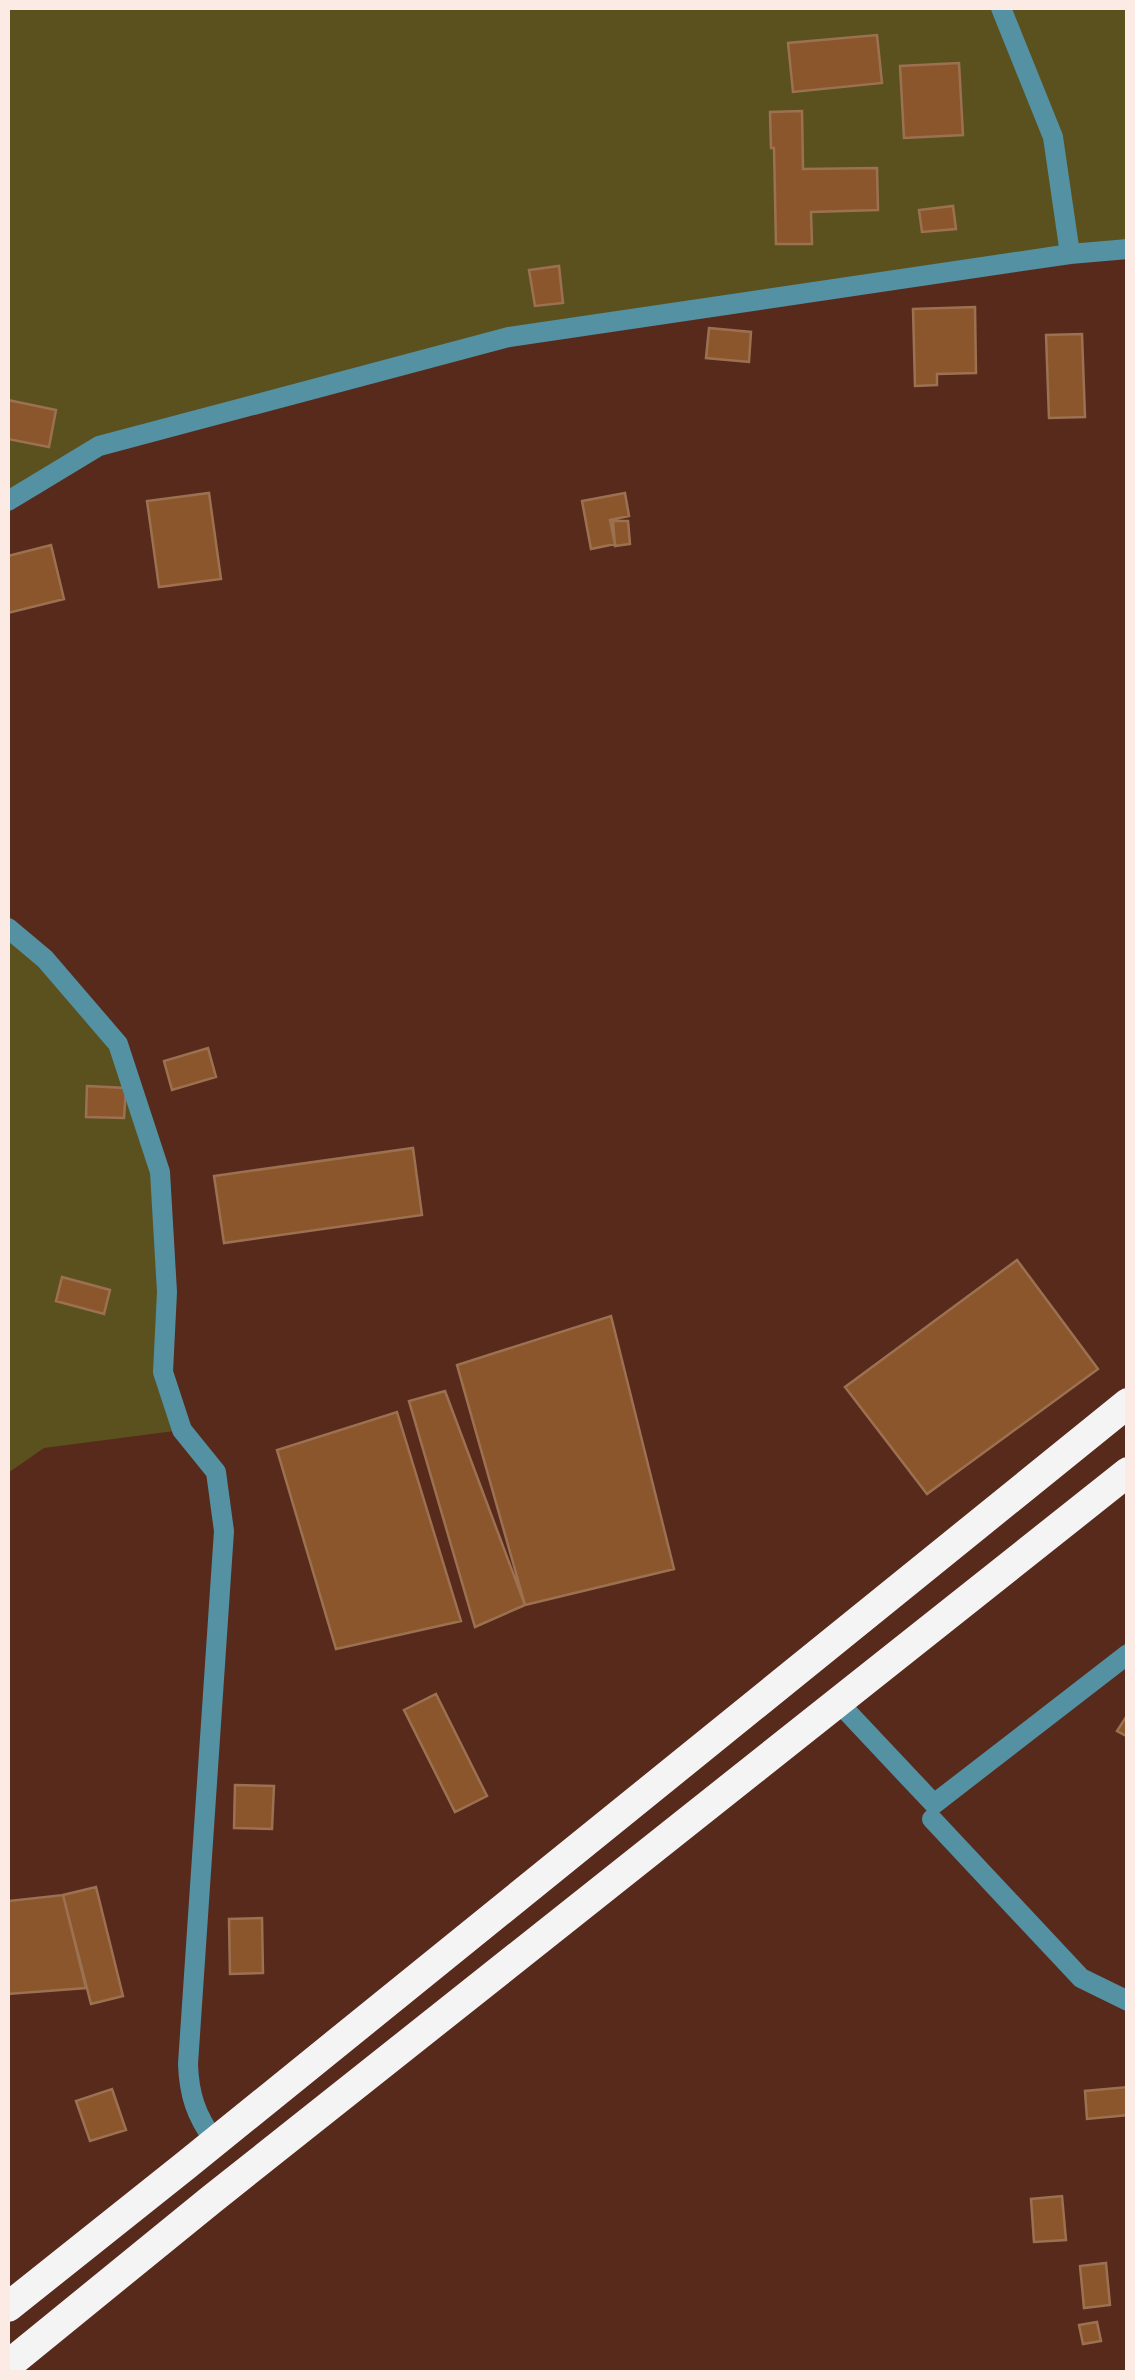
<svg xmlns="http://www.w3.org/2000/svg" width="1135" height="2380" viewBox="0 0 1135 2380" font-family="Raleway,sans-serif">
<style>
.green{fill:#5b511f}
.building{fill:#8b562b;stroke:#9c7151;stroke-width:2.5}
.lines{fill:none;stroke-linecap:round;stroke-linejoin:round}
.street{stroke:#5491a2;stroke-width:20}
.highway{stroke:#f4f4f4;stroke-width:30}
</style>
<rect width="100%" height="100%" fill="#572a1c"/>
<path class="green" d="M8,8H1126L1127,249L509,337L99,446L8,501Z
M8,928L118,1044L160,1172L163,1372L182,1430L44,1448L8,1473Z"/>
<path class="building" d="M877,35L882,83L793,92L788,43Z
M959,63L963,135L904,138L900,66Z
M802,111L803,169L877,168L878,210L811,212L812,244H776L774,148H771L770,112Z
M953,206L956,229L922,232L919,210Z
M559,266L563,303L535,306L529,270Z
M975,307L976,373L937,374V385L915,386L913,309Z
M709,328L751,332L749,362L706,358Z
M1082,334L1085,417L1049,418L1046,335Z
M8,400L56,410L49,447L8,439Z
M209,493L221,579L159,587L147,501Z
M625,493L629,516L610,520L615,544L591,549L582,501Z
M613,521H628L630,544L615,546Z
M51,545L64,599L8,613V556Z
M208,1048L216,1077L172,1090L164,1061Z
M87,1086L126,1088L124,1118L86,1117Z
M413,1148L422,1215L224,1243L214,1176Z
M1017,1260L1098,1369L927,1494L845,1387Z
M62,1277L110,1290L104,1314L56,1301Z
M611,1316L674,1569L525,1605L457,1365Z
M445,1391L525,1605L475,1627L409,1401Z
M397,1412L461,1621L336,1649L277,1450Z
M436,1694L487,1796L455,1812L404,1710Z
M1128,1714V1737L1117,1731Z
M235,1785L274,1786L272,1829L234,1828Z
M96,1887L123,1996L91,2004L63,1895Z
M63,1895L86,1988L8,1994V1901Z
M262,1918L263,1973L230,1974L229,1919Z
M1128,2087V2115L1087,2119L1085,2091Z
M112,2089L126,2130L90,2141L76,2101Z
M1062,2196L1066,2240L1034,2242L1031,2199Z
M1106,2263L1110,2305L1084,2308L1080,2266Z
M1097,2322L1101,2341L1083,2344L1079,2325Z"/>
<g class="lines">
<path class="street" d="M1001,8L1053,137L1070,254
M8,501L99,446L509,337L1070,254L1128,249
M8,928L45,959L118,1044L160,1172L167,1292L163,1372L182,1430L216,1472L224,1531L188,2064C189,2094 196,2116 214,2140
M838,1702L934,1804L1128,1654
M932,1819L1081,1978L1128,2001"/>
<path class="highway" d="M8,2307L185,2166L1128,1403
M8,2365L212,2199L1128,1472"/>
</g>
<rect width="1135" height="2380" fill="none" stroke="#fceae4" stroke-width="20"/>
</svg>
